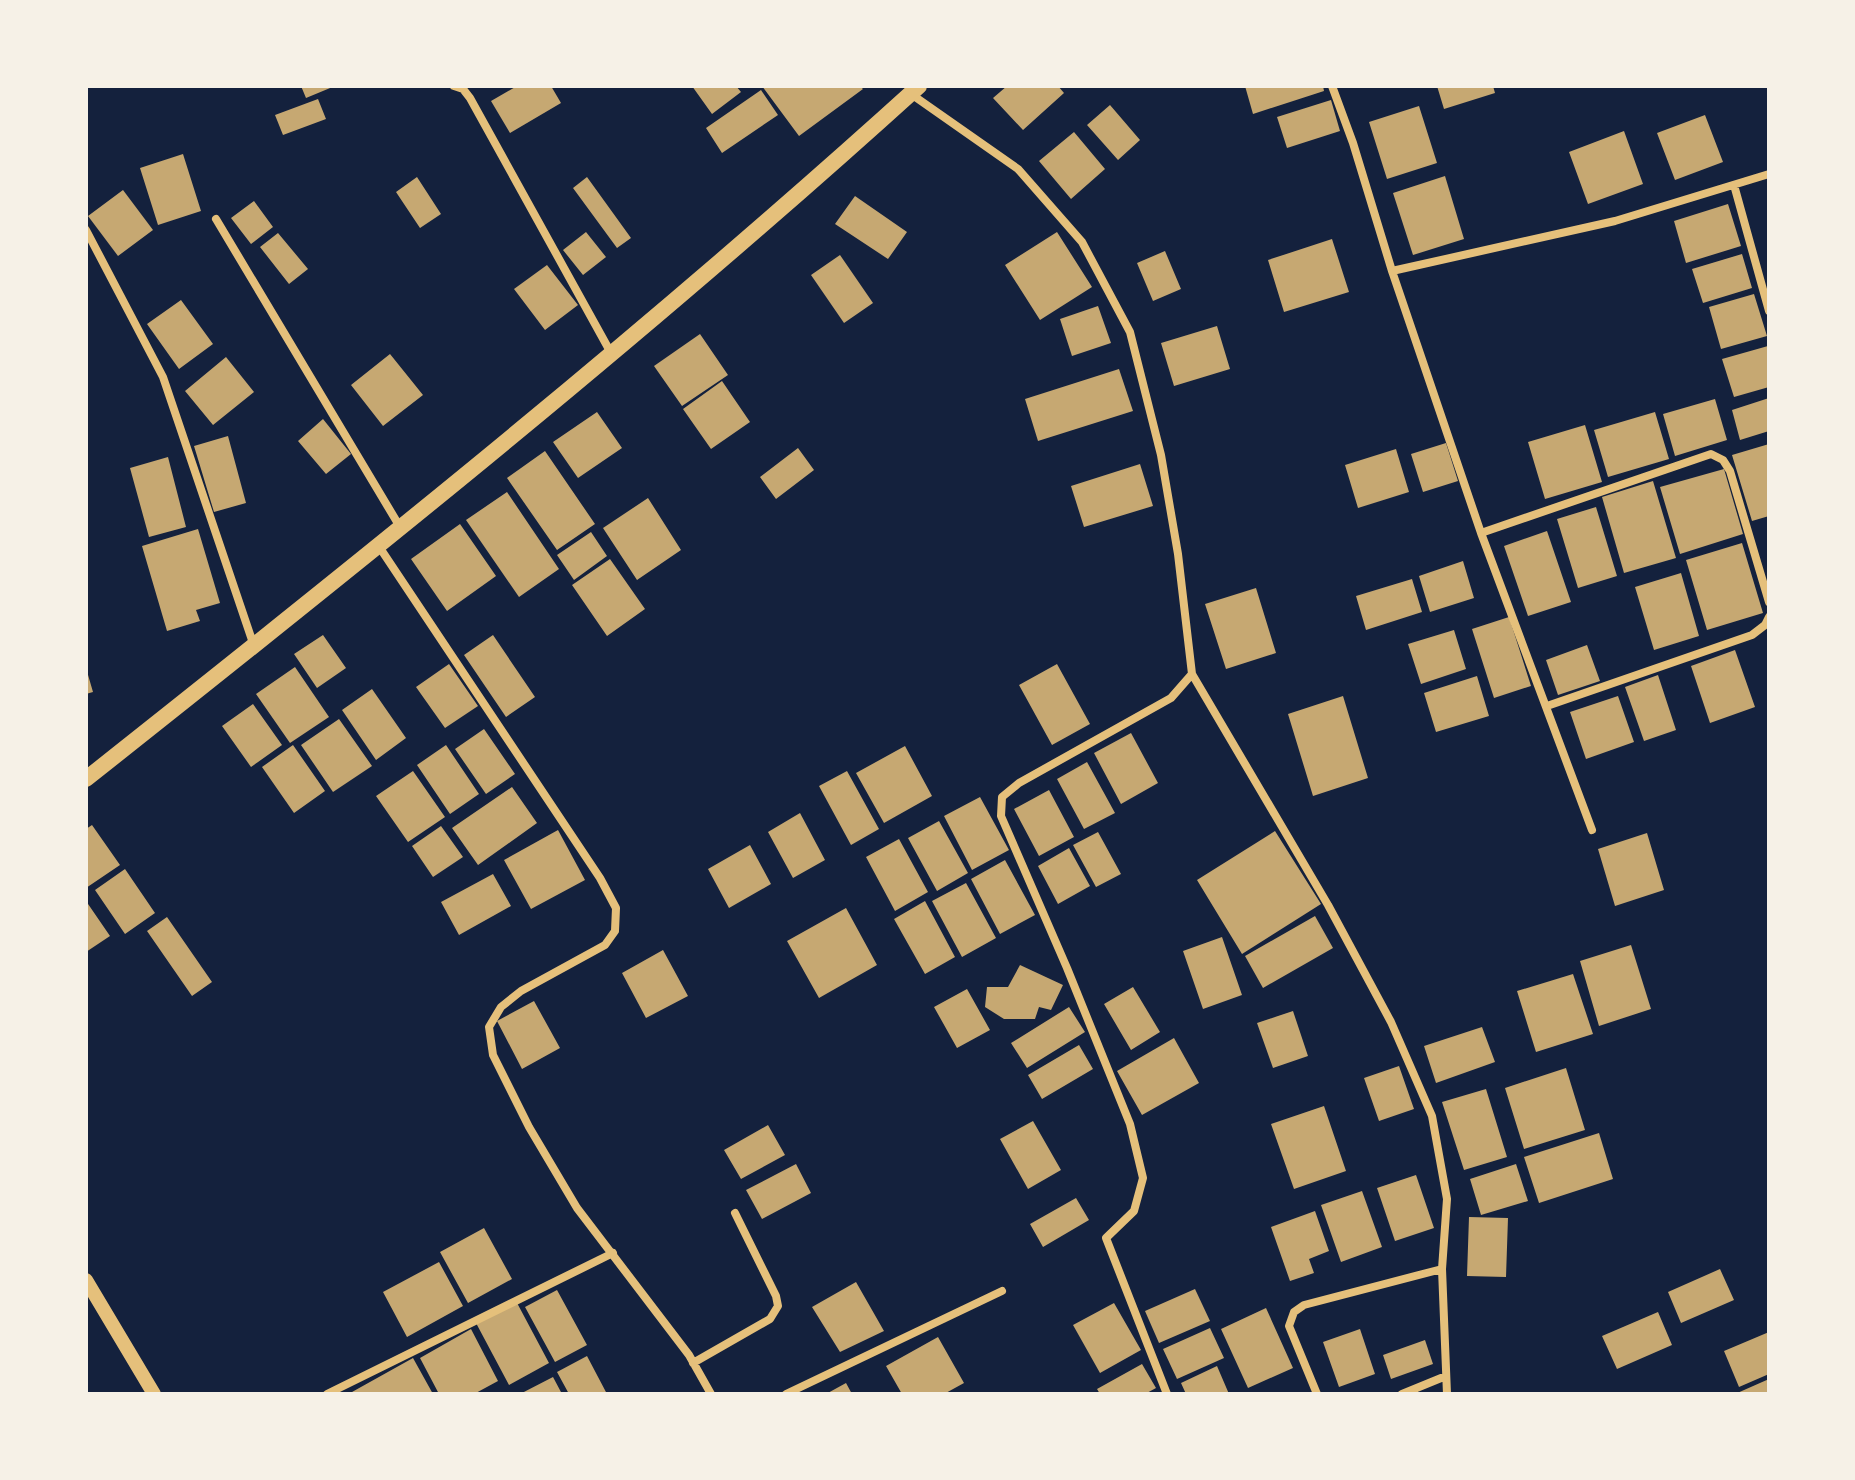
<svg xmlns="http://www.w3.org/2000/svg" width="1855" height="1480" viewBox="0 0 1855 1480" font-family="'Fira Sans Condensed',sans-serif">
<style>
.building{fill:#c6a872}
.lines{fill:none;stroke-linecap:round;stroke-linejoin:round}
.minor{stroke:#e5c07b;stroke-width:8}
.tertiary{stroke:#e5c07b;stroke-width:14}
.secondary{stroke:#e5c07b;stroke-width:16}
</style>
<rect width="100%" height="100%" fill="#14213d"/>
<path class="building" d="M301,86H335L306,98Z
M517,86H551L561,103L510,133L491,101Z
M692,86H736L741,92L712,114Z
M762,86H860L863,89L799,136Z
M1007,86H1058L1064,93L1023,130L993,98Z
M1245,86H1323L1324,91L1253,114Z
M1437,86H1493L1495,93L1444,109Z
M761,90L778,115L722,153L706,128Z
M318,99L326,119L283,135L275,115Z
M1331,100L1340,131L1287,148L1277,117Z
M1110,105L1140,140L1118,160L1087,125Z
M1419,106L1437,163L1387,179L1369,122Z
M1705,115L1723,162L1675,180L1657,133Z
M1624,131L1643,184L1588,204L1569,152Z
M1074,132L1105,169L1071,199L1039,161Z
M183,154L201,211L158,225L140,168Z
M1445,176L1464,239L1413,255L1393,193Z
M417,177L441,214L420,228L396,192Z
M587,177L631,238L617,248L573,188Z
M123,190L153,230L118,256L88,216Z
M855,196L907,232L888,259L835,224Z
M254,201L273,227L251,244L231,218Z
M1728,204L1741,246L1686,263L1674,221Z
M586,232L606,257L583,275L563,250Z
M1057,232L1092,287L1040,320L1005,265Z
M278,233L308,269L289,284L260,247Z
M1332,239L1349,292L1284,312L1268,260Z
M1165,251L1181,289L1153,301L1137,263Z
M1742,254L1752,288L1703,303L1692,269Z
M840,255L873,303L844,323L811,275Z
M547,265L578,305L545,330L514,289Z
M1754,294L1767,336L1721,349L1709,307Z
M181,300L213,344L179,369L147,324Z
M1098,306L1111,343L1072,356L1060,319Z
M1217,326L1230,369L1174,386L1161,343Z
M700,334L728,375L682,406L654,366Z
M1768,346L1769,387L1734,397L1722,359Z
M390,354L423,395L383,426L351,385Z
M226,357L254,392L213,425L185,391Z
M1119,369L1133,411L1038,441L1025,399Z
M722,381L750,422L711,449L683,409Z
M1769,398V431L1740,440L1732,410Z
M1715,399L1727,440L1675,456L1663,414Z
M597,412L622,448L578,478L553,442Z
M1655,412L1669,459L1608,477L1594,430Z
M323,419L351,454L326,474L298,441Z
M1585,425L1602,482L1545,499L1528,442Z
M228,436L246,503L214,512L194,446Z
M1446,443L1458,481L1423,492L1411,454Z
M1769,444V516L1752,521L1732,455Z
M798,448L814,470L776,499L760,477Z
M1396,449L1409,492L1358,508L1345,465Z
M545,451L595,524L557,550L507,478Z
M168,457L186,527L149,537L130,468Z
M1140,464L1153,506L1084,527L1071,486Z
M1724,469L1743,534L1680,554L1660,487Z
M1653,481L1676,558L1624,573L1602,497Z
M507,492L559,569L519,597L466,520Z
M648,498L681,550L637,580L603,528Z
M1596,507L1617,576L1578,588L1557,519Z
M460,524L496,576L447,611L411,559Z
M198,529L220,603L196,610L200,621L167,631L142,546Z
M1547,531L1571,602L1528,616L1504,546Z
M591,532L607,556L574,580L557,555Z
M1742,543L1763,613L1707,630L1686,560Z
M610,559L645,609L607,636L572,585Z
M1463,561L1474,598L1430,612L1419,576Z
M1681,573L1699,636L1654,650L1635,587Z
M1412,579L1422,612L1366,630L1356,596Z
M1256,588L1276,653L1226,669L1205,604Z
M1509,617L1531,686L1494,698L1472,629Z
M1454,630L1466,669L1421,684L1408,644Z
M323,635L346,668L317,688L294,654Z
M493,635L535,697L506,717L464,655Z
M1587,645L1600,681L1558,695L1546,660Z
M1735,650L1755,707L1710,723L1691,666Z
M449,664L478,706L445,728L416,687Z
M1057,664L1090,724L1052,745L1019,685Z
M295,667L329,717L290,743L256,694Z
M86,668L93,692L86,694Z
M1658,675L1676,730L1644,741L1625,687Z
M1477,676L1489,716L1436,732L1424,693Z
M372,689L406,738L376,760L342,710Z
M1343,696L1368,778L1313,796L1288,714Z
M1618,696L1634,742L1586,759L1570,712Z
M253,704L282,745L251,767L222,726Z
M339,719L372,766L333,792L301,745Z
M484,729L515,774L486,794L455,749Z
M1131,733L1158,783L1121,804L1094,753Z
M293,745L325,791L294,813L262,767Z
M446,745L479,794L450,814L417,765Z
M905,746L932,796L884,823L856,773Z
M1087,762L1115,813L1084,829L1057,779Z
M413,771L445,817L408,842L376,796Z
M847,771L879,829L851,845L819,786Z
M512,787L537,823L478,865L452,828Z
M1049,790L1074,837L1039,856L1014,809Z
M980,797L1009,850L972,870L944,816Z
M800,813L825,860L793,878L768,832Z
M939,821L968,873L937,891L908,838Z
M92,825L120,865L86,888V829Z
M441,826L463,857L433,877L412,846Z
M558,830L585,880L531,909L504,860Z
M1275,831L1321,904L1242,954L1197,880Z
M1098,832L1121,874L1096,887L1073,845Z
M1647,833L1664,890L1615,906L1598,849Z
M899,839L928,892L895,911L866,857Z
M750,845L771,884L729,908L708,869Z
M1069,848L1090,886L1058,904L1038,866Z
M1005,860L1035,915L1000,934L971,879Z
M125,869L155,913L125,934L95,890Z
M493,874L511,906L459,935L441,902Z
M966,883L996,938L962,957L932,901Z
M86,901L110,936L86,952Z
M925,901L955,957L925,974L894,919Z
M846,908L877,965L819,998L787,941Z
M1315,916L1333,948L1263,988L1245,956Z
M167,917L212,982L192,996L147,931Z
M1222,937L1242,995L1203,1009L1183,951Z
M1631,945L1651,1009L1599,1026L1580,961Z
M663,950L688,996L646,1018L622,973Z
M1020,965L1063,985L1051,1010L1039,1007L1035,1019H1004L985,1007L987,987H1008Z
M1573,974L1593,1034L1536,1052L1517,991Z
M1133,987L1160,1032L1131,1050L1104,1004Z
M967,989L990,1030L957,1048L934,1007Z
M534,1001L560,1048L522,1069L497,1021Z
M1069,1007L1085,1032L1027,1068L1011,1043Z
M1293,1011L1308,1056L1273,1068L1257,1023Z
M1482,1027L1495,1062L1436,1083L1424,1046Z
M1174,1038L1199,1083L1142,1115L1117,1071Z
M1079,1045L1093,1069L1042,1099L1028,1075Z
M1399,1066L1414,1109L1379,1121L1364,1078Z
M1566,1068L1585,1130L1524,1149L1505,1088Z
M1486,1089L1507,1157L1464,1170L1442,1102Z
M1324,1106L1346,1171L1294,1189L1271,1124Z
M1033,1121L1061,1170L1028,1189L1000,1139Z
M768,1125L785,1155L741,1179L724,1150Z
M1599,1133L1613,1179L1539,1203L1524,1157Z
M796,1164L811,1193L762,1219L746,1190Z
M1516,1164L1528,1201L1481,1215L1470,1179Z
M1416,1175L1434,1228L1395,1241L1377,1188Z
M1362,1191L1382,1247L1341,1262L1321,1205Z
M1076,1198L1089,1220L1043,1247L1030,1224Z
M1315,1211L1329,1251L1309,1259L1314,1273L1290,1281L1271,1227Z
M1469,1217L1508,1218L1506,1277L1467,1276Z
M484,1228L512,1279L468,1303L440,1252Z
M439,1262L463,1306L407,1337L383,1292Z
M1720,1269L1734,1300L1681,1323L1668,1292Z
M856,1282L884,1331L840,1352L812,1307Z
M1195,1289L1210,1321L1159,1343L1145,1311Z
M557,1290L587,1345L555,1362L525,1307Z
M516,1301L549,1363L509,1385L476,1323Z
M1114,1303L1141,1350L1100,1373L1073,1325Z
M1266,1308L1293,1368L1248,1388L1221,1329Z
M1658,1312L1672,1345L1617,1369L1602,1336Z
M1210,1328L1224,1358L1177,1379L1163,1349Z
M471,1329L498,1381L474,1394H439L420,1358Z
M1360,1329L1375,1374L1339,1387L1323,1342Z
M1769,1332V1374L1739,1387L1724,1351Z
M938,1337L964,1383L944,1394H902L886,1366Z
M1425,1340L1433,1364L1391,1379L1383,1355Z
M587,1356L607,1394H569L557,1372Z
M413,1358L433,1394H353L352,1392Z
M1142,1364L1156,1388L1145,1394H1100L1097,1389Z
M1217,1366L1229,1394H1186L1181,1383Z
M553,1377L562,1394H520Z
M1769,1379V1394H1735Z
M846,1383L852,1394H826Z"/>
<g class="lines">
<path class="minor" d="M454,86L463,89L470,98L611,353
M1332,86L1353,143L1392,271L1481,533L1592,830
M911,94L1018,169L1082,242L1130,332L1161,455L1178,554L1192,674L1171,698L1019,783L1002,797L1001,816L1067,968L1130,1124L1143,1178L1134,1211L1106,1238L1167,1394
M1734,185L1769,311
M216,219L400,527
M86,230L163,377L254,646
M1392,271L1615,221L1769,174
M1481,533L1711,454L1723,460L1730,471L1769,602
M378,545L600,878L616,908L615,931L605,945L521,991L501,1007L489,1027L493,1055L529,1127L577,1208L689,1355L711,1394
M1192,674L1328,905L1391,1022L1432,1116L1447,1199L1442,1269
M1547,706L1752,635L1765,625L1769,617
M693,1363L770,1319L778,1306L776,1296L735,1213
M327,1394L613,1253
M786,1394L1002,1291
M1317,1394L1289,1326L1294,1312L1304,1305L1442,1269L1447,1394
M1402,1394L1446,1376"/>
<path class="tertiary" d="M86,1280L154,1394"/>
<path class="secondary" d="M86,779C369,555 651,329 919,86"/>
</g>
<rect width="1855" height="1480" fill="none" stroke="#f6f1e7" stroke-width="176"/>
</svg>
